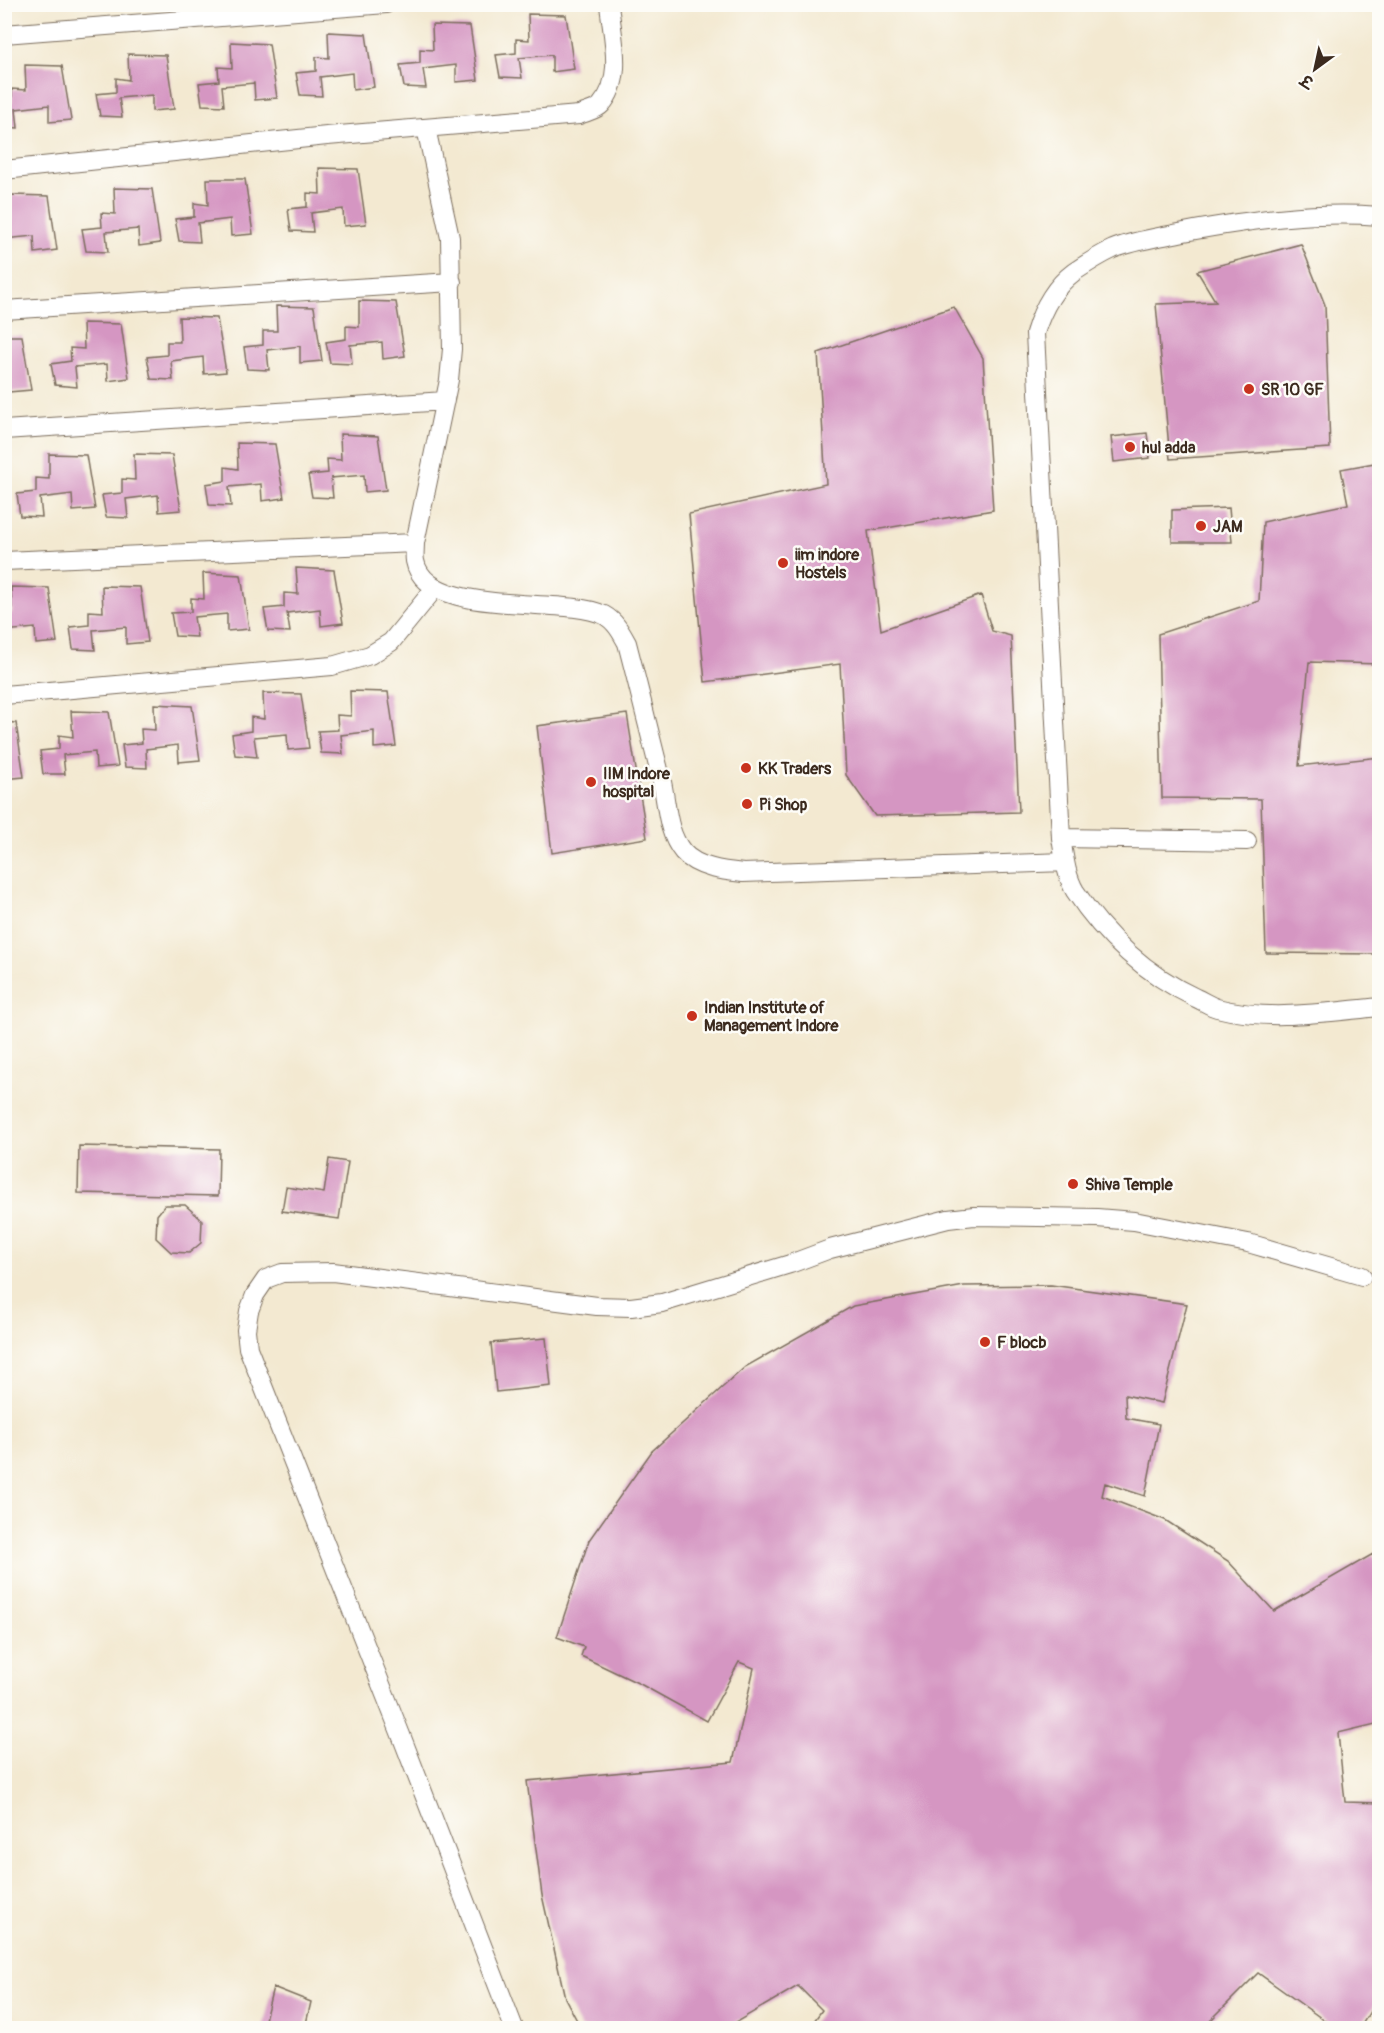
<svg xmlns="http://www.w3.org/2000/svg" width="1384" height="2033" viewBox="0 0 1384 2033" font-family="Pangolin,'Playpen Sans Deva',sans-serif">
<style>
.building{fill:#d596c2}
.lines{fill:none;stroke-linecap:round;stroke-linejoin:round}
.lane-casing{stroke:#7b6d5d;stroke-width:20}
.lane{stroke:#fff;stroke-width:18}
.poi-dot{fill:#c8321e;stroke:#fdfcf7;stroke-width:2}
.labels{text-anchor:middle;stroke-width:5;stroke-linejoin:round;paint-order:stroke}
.poi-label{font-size:16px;font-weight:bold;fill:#3b2a1e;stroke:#fdfcf7;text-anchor:start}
</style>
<rect width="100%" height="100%" fill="#fdfcf7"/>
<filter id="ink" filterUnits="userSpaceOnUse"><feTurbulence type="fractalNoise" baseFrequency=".0167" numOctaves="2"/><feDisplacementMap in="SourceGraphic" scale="12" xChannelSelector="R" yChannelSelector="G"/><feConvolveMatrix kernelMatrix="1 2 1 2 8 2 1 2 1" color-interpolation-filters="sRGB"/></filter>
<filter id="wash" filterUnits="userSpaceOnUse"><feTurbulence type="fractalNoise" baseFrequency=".008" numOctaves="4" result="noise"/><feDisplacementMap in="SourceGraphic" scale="24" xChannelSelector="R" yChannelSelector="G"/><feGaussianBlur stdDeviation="1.35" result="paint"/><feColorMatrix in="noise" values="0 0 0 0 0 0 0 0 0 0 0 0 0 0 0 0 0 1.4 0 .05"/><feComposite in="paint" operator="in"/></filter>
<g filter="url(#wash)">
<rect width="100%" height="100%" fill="#f3e9d1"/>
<g id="blocks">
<path class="building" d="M528,14L566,15L574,69L552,72V55L519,58L522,78L500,77L496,55L516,53V39L529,40Z
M432,25L470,26L478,80L456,82V65L423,69L426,88L404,87L400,65L420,63V49L433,50Z
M328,32L366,34L374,87L353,90L352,73L320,77L322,96L300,95L296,73L316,71V57L329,58Z
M231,42L269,44L277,98L255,100L254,83L222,86L224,106L202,105L199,83L219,81L218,67L232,68Z
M128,54L166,55L174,109L152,111V95L119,98L122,117L100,116L96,94L116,92V78L129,80Z
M25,65L62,66L71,120L49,122V105L16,109L18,128L4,127V104L12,103V89L26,90Z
M319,168L358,169L366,224L344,226L343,209L311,213L313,232L291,231L288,209L307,207V193L320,194Z
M207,179H245L253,234L231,236L230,219L198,223L200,242L179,241L175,219L194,217V203L208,205Z
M114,188L152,189L160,243L139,246L138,229L106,232L108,252L86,251L82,229L102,227L101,213L115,214Z
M11,195L49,196L57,250L35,253L34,236L4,239V220L11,221Z
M1301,244L1325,305L1330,448L1170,459L1156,304L1216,302L1197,271Z
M1375,275H1380V300H1378Z
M359,301L396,302L405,356L383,359L382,342L350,345L352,364L330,363L326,342L346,339V326L359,327Z
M276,306L314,307L322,361L300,363V346L267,350L269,370L247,369L244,347L263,345V331H277Z
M954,307L983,358L993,510L868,531L881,630L981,595L992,631L1011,636L1019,812L875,816L846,775L840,664L705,682L689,514L826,484L818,353Z
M179,317L217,318L226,372L204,374L203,357L171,361L173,380L151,379L147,357L167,355V342H180Z
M83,323L121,324L129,378L108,381L107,364L75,367L77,387L55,385L51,364L71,361L70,348L84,349Z
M4,336H22L31,390L9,392L8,376H4Z
M1147,433L1150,458L1114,462L1111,437Z
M340,434L378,436L386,490L365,492L364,475L331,478L333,498L312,497L308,475L328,473L327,459L341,460Z
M237,443L275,444L284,498L262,501L261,484L229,487L231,506L209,505L206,484L225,481V467L238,469Z
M49,454L86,455L95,509L73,511L72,494L40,498L42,517L20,516L17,494L36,492V478L49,479Z
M134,454L172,455L181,510L159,512L158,495L126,499L128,518L106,517L102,495L122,493V479L135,480Z
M1380,462V664L1309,662L1299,766L1380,757V954L1266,953L1261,799L1162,798L1158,634L1259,601L1263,522L1348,504L1341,469Z
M1229,508L1232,542H1172V510Z
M296,568L334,570L343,623L321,626L320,609L287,613L290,632L268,631L264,609L284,607V593L298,594Z
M203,573L241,575L249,629L227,631V614L194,617L197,637L175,636L171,613L191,612V598L204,599Z
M102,586L140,587L148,642L126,644V627L93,630L95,650L73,649L70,627L89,625V611L103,612Z
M11,587L49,588L57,642L36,644L35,628L4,631V612L12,613Z
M350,691L388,692L396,746L374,748V731L341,735L343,754L321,753L318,731L338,730L337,715L351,716Z
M263,693L301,694L309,748L288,750L287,734L254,737L257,757L235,755L232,734L251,731V717L264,719Z
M154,704L192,706L200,760L179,762L178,745L146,749L147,768L125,767L122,745L142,743L141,729L155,730Z
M71,711L109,712L118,766L96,768L95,752L63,755L65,774H43L40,751L59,749V735L73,737Z
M627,714L647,838L552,853L537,726Z
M4,722L16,723L24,777L4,779Z
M79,1146L219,1149L218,1196L78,1193Z
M329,1159L348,1162L339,1219L282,1211L286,1187L324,1193Z
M165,1205H185L202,1220L201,1243L189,1253L171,1252L156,1238L157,1215Z
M1051,1285L1187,1304L1162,1403L1125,1395L1126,1418L1159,1424L1145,1496L1105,1483L1102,1496L1165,1520L1228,1561L1274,1611L1373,1554L1380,1565V1723L1338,1733L1345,1802L1380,1803V1995L1360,2028H1335L1258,1973L1203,2028H809L822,2010L798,1986L726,2028H581L565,1998L542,1895L527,1781L733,1762L754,1668L739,1662L707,1721L642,1685L581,1656L584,1647L557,1637L589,1540L652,1451L745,1367L853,1306L964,1286Z
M546,1338L551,1386L496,1392L491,1343Z
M273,1987L311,2002L305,2028H263Z"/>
</g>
</g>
<g filter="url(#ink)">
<use href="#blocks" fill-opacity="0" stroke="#7b6d5d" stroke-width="1.5"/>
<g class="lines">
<defs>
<path id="lane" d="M4,34L386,4
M426,128L450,238L452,349L449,380L415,543C415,548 414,556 415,561C426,619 562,595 604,615C615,621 621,632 627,643C639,689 650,735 662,782C667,805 667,833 683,852C697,868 724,871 743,873L1065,862
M4,170L327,136L579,115C586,112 597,110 601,105C625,78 612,37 609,4
M1380,216C1313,211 1249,220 1184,232C1161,237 1135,240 1113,249C1100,255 1086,264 1074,272C1054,287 1042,310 1035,333L1061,838C1064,855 1066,876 1075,891C1105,937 1147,975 1196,998C1203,1001 1210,1006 1217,1008C1270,1022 1326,1012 1380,1007
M4,310L452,282
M4,430L445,401
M4,561L415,543
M4,695L332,666L370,655L391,642L435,588
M1061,838L1247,841
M514,2028L401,1735L248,1348L246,1330L249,1311L255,1295L266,1279L282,1273L333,1272L597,1306L631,1307L662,1303L790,1264L830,1249L948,1219L974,1216L1097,1218L1134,1221L1248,1243L1362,1276"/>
</defs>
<use href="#lane" class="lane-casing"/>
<use href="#lane" class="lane"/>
</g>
</g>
<g class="poi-dot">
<circle cx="1249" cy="389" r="6"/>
<circle cx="1130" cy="447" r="6"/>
<circle cx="1201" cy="526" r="6"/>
<circle cx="783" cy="563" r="6"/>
<circle cx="746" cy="768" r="6"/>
<circle cx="591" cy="782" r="6"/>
<circle cx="747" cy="804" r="6"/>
<circle cx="692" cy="1016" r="6"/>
<circle cx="1073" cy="1184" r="6"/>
<circle cx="985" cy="1342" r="6"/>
</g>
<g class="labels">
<g class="poi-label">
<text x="1261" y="395">SR 10 GF</text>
<text x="1142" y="453">hul adda</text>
<text x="1213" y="532">JAM</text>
<text x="795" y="560">iim indore<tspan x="795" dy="18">Hostels</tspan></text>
<text x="758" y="774">KK Traders</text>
<text x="603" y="779">IIM Indore<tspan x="603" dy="18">hospital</tspan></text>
<text x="759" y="810">Pi Shop</text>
<text x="704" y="1013">Indian Institute of<tspan x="704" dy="18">Management Indore</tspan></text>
<text x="1085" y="1190">Shiva Temple</text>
<text x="997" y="1348">F blocb</text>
</g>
</g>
<rect width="1384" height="2033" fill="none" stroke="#fdfcf7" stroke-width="24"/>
<g transform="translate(1315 69) rotate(213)" stroke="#fdfcf7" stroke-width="4.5" paint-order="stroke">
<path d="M0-4.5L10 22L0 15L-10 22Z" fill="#3b2a1e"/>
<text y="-9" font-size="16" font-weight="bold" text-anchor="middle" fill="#3b2a1e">उ</text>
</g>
</svg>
